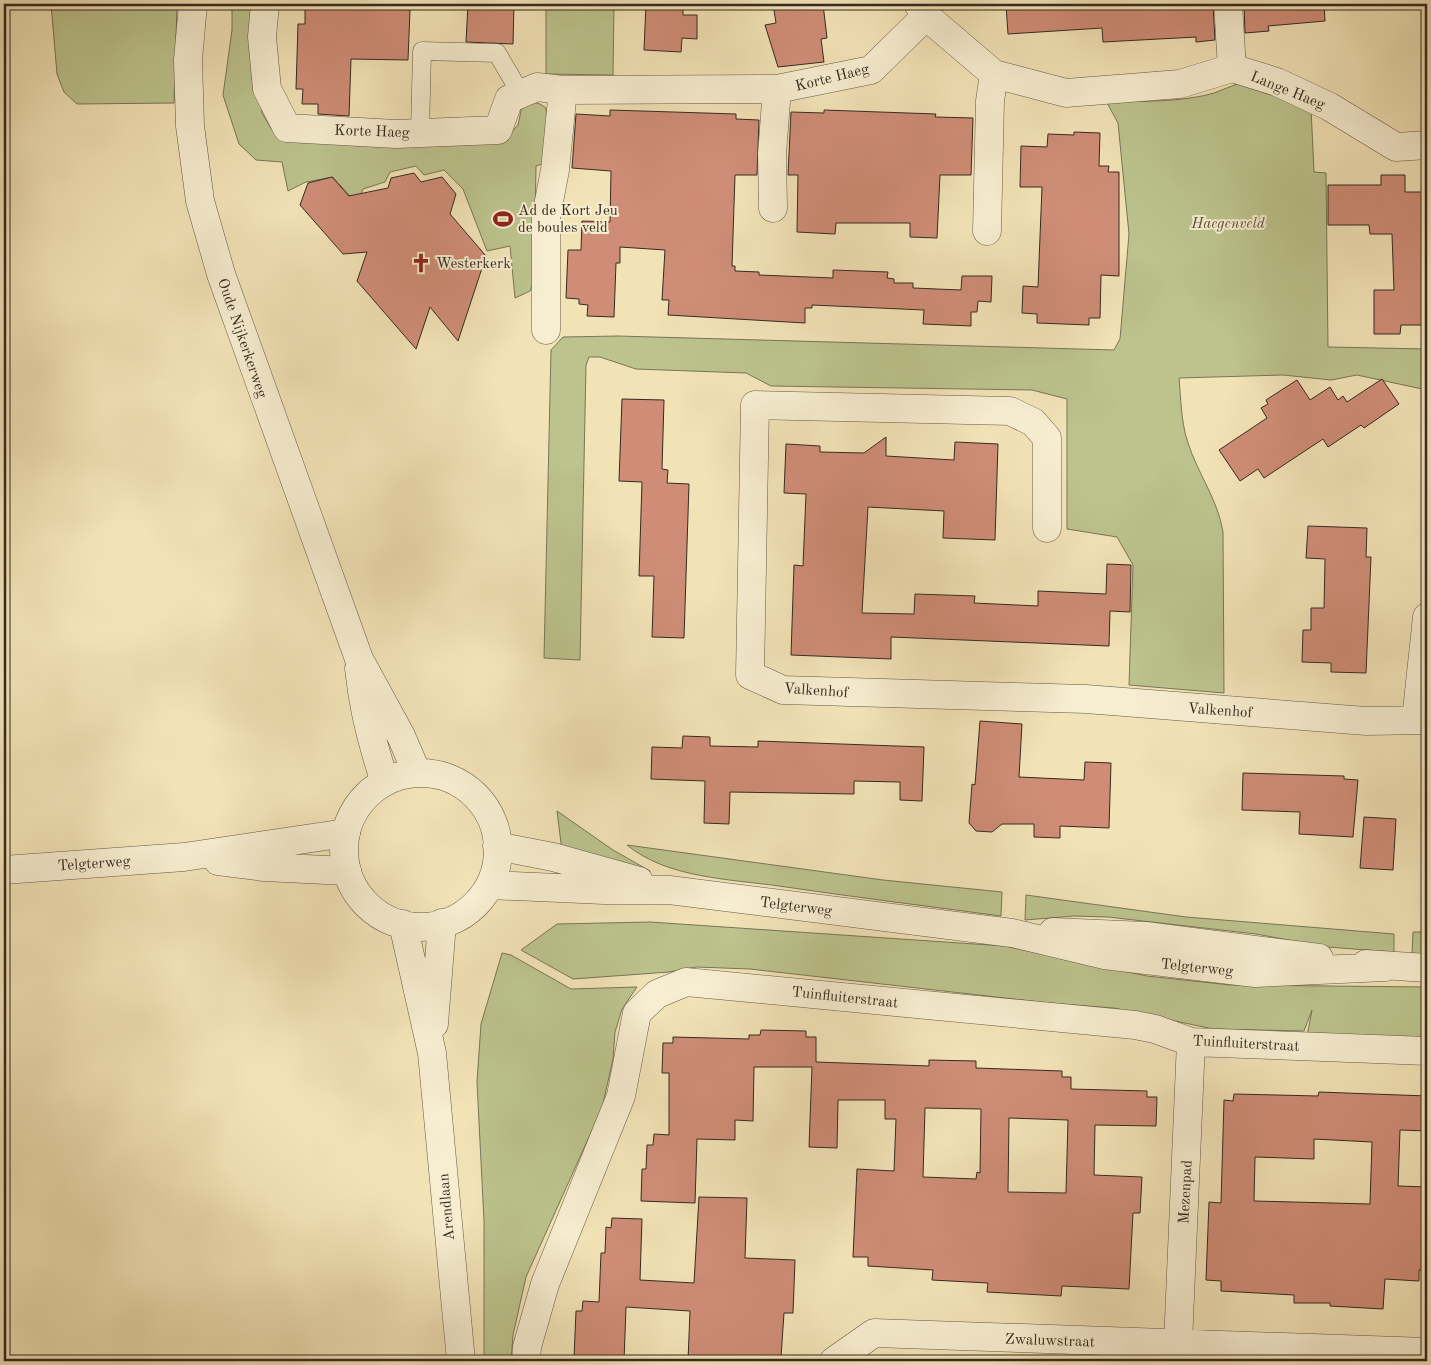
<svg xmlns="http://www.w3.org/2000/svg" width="1431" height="1365" viewBox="0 0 1431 1365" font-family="'Old Standard TT',serif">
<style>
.green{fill:#bcc38d;stroke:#787656}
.building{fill:#cf8d77;stroke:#352a1f;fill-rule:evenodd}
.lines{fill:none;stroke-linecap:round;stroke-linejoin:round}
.service-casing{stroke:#645845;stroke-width:19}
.minor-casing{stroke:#645845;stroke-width:29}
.tertiary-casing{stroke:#645845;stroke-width:29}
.service{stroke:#f7edd0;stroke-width:18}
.minor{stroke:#f7edd0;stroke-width:28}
.tertiary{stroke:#f7edd0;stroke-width:28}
.labels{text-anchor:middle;stroke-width:4;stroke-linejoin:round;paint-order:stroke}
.street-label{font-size:15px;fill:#352a1f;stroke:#f7edd0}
.poi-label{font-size:15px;fill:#352a1f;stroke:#f7edd0;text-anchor:start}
.park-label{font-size:15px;font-style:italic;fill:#57503a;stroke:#f7edd0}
</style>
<rect width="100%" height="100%" fill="#f2e3b7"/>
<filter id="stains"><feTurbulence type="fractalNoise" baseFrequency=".004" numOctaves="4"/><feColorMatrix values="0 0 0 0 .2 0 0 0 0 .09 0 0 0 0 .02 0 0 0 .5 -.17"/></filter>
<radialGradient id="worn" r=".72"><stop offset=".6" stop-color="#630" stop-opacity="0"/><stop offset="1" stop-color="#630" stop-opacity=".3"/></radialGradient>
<path class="green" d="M51,4H177L174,103L77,104L64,92L57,74Z
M232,4H255L262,113L272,130L295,139H505L518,125L522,106C532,101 537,101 546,108L548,149L545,163L536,166L534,281L530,291L515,298L510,246L487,251L463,189L444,170L424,175L416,166L390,172L385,182L363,189L357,204L333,177L306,182L288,191L282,162L256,160L239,144L223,95L232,30Z
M546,4H614L613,75L546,74Z
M1251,80L1311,108L1314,172L1326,173L1328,347L1427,349V390L1357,375L1331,380L1283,375L1179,378C1181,400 1181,422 1188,443C1198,474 1218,500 1223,532L1224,693L1129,685L1133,565L1117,537L1067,529V399L1032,390L771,386L746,373L636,369L600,357H589L586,365L580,660L544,658L551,350L563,337L618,336L1114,350L1120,339L1129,234L1118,123L1106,101C1138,102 1184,102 1214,93C1227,88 1238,83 1251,80Z
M557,811L613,850L650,871L649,873L562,851Z
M627,845L883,880L1002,892L1001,916C927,906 853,897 779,886C729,879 667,878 627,845Z
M1026,895L1186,917L1394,934V952L1327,947L1256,934L1108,917L1074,916L1025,920Z
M650,922L1004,946L1147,976L1230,985L1427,987V1040L1307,1036L1312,1010L1304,1031L1213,1029L1114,1008L1049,1003L750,969L696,967L669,972L573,979L521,950L557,924Z
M1413,932H1427V954H1412Z
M502,953L511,955L571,989L637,987L622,1009L615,1032L613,1059L602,1108L526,1277L513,1335L511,1361H484V1221L477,1082L481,1024Z"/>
<path class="building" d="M305,4H399V9L410,10L408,60L351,59L349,116L318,114V104H302L303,89H296L298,24H305Z
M468,4H514L513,44L466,42Z
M646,4H683V15H697V39L682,38L681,52L644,50Z
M773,4H823L827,38L821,39L824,62L778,67L765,25L776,23Z
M1006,4H1213L1215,40L1196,42V37L1103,42L1102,28L1008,34Z
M1244,4H1324L1325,21L1268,26L1269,31L1245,33Z
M610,110L736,114V119L759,120L757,175H735L732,266H735V271L759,272V275L833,278V270L888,272L887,278L894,279V283H913V288L961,290L962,276H992L991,302L978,301L977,312H971V326L923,324L924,310L812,305V308H805V323L668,315L669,300H662L665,250L620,247V263H616L614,317L587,316L588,305L579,304V299L566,298L568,250H581L582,221L610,222L611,171L572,168L576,114L610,116Z
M824,110L936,114L935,117L973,118L971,175H940L937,238L910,237V223H836L835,234L797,232L798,175H788L791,112L824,113Z
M1074,132L1100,133L1099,166H1109L1108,172H1119V276L1101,275L1100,318H1089V325L1037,323V314L1022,313L1023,286L1038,287L1042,187H1020L1021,146L1047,147L1048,134L1074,135Z
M414,173L421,182L442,177L456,194L450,214L486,256L458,341L430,307L416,349L357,281L367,252L343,254L300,205L308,183L332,177L349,196L388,188L391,178Z
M1381,175H1405V192H1427V301H1425V325H1401L1400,334H1374V290H1394L1392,234H1370L1369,225H1328V185H1381Z
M1382,379L1399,404L1364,428L1361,425L1328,447L1323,439L1264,478L1258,469L1240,481L1219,450L1267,418L1261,408L1268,404L1266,400L1297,380L1310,400L1330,387L1338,400L1343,396L1347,402Z
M622,399L664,400L662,469L668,470L667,483L689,484L684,638L652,637L654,576H639L642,482L619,481Z
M886,437V456L954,460L955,442L998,444L995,540L943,538L944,511L868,507L862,613L914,614L915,594L975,596L974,603L1038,606V591L1106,594L1107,564L1131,565L1130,612L1110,611L1109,646L891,637V659L791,655L794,565L803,566L806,494L784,493L786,444L820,446V452L864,453Z
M1308,526L1367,528L1366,557H1371L1366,673L1331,672V663L1302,662L1303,630H1311V608H1324L1325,559L1306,558Z
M980,721L1022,724L1019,777L1084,780L1085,762L1111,763L1109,828L1060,826V838L1034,837V824H1002L992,832L976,831L969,823L972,784L975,785Z
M683,736L710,737V746L758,747V741L924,747L922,801L900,800V782L854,781V794L730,792L729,824L704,823L705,781L651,779L652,747L682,748Z
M1243,773L1344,776V779L1358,780L1353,837L1299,834L1300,812L1242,810Z
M1364,817L1396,819L1393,870L1360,868Z
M761,1030L806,1031V1037H816V1062L929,1066V1060L976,1061V1068L1062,1071V1077H1071V1089L1147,1091V1097H1157L1156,1126L1095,1125L1094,1175L1142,1177L1140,1213H1133L1129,1289L1062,1286L1061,1296L987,1292L988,1283L932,1280L933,1270L868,1266V1257H853L857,1169L894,1171L896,1119H885V1100H838L837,1148L809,1147L812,1067H754L753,1121L735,1120V1140L697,1139L695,1203L641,1201L642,1169H646L647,1145H653L654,1134L669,1135V1073H662L663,1043H673V1037L749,1039V1035H760ZM925,1108L981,1109L980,1173L977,1172L976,1179L923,1177ZM1009,1118L1068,1120L1066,1193L1008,1192Z
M1319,1092L1427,1096V1131L1400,1130L1398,1186L1427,1187V1270H1419V1281L1385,1279L1383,1309L1330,1306V1303H1294V1295L1221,1291V1281L1206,1280L1209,1202L1221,1203L1224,1100L1233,1101L1234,1094L1318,1096ZM1314,1139L1372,1142L1370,1204L1254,1201L1255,1157L1314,1159Z
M699,1197L747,1198L745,1258L795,1260L793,1313H784L781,1357L771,1356V1361H688L690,1311L626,1307L624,1361H580V1358H574L576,1311H582L583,1301L599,1302L601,1253H605L606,1227L611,1228L612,1218L642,1219L640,1280L694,1283Z"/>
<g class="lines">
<defs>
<path id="service" d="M420,133L422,51L497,53L521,94"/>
<path id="minor" d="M265,4L262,37L267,89L287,128L396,134L498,130L509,99L537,87L563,90
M918,4L926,16L994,74L1066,93L1180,84L1232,68L1277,82L1330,107L1396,147L1427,145
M1228,4L1232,68
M773,208L772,154L777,89
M987,231L990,101L994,74
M546,330V217L555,170L563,90L777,89L871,70L926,16
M1047,528V438L1033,422L1010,411L755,405L750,675L783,690L1086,699L1366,721L1427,720
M1416,720L1427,617
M218,861L264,867L347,871
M4,870L184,857L346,833
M1178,1343L1191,1042
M526,1361L527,1347L545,1284L621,1096L637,1013L657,994L686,982L1135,1025L1155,1029L1191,1042L1427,1051
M834,1361L874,1333L1427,1352"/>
<path id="tertiary" d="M193,4L188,60L190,126L200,201L221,274L359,659L401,736L417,773
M359,668C363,708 372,744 385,782
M344 850a77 77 0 1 1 154 0a77 77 0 1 1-154 0Z
M497,846L553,857L639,881
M490,885L604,890H669L1012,933L1104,955L1255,973L1385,967
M403,924L432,1053L461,1361
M1053,932L1146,936L1319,958
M1366,964L1427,968
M434,1024L442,923"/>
</defs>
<use href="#service" class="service-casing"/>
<use href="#minor" class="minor-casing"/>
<use href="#tertiary" class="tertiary-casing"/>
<use href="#service" class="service"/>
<use href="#minor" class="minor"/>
<use href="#tertiary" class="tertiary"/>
</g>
<defs>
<symbol id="stadium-bare" viewBox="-9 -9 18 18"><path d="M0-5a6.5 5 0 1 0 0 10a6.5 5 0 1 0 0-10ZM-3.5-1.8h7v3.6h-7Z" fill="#8f2418" stroke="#f7edd0" stroke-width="2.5" paint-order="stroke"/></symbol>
<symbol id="church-bare" viewBox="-9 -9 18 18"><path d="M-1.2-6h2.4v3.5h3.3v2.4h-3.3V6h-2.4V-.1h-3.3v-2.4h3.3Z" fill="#8f2418" stroke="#f7edd0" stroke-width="2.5" paint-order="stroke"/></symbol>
</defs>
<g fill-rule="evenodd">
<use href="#stadium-bare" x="489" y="205" width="28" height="28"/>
<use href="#church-bare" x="407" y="249" width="28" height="28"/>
</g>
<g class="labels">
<g class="street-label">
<text transform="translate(832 77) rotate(-14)" y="5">Korte Haeg</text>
<text transform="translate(1288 90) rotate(22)" y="5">Lange Haeg</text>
<text transform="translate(372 131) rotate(2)" y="5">Korte Haeg</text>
<text transform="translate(243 338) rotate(71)" y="5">Oude Nijkerkerweg</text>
<text transform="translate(816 690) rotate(4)" y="5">Valkenhof</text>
<text transform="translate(1220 710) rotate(4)" y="5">Valkenhof</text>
<text transform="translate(94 863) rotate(-4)" y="5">Telgterweg</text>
<text transform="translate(796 906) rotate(7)" y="5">Telgterweg</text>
<text transform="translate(1197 967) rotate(6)" y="5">Telgterweg</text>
<text transform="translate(845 997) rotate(6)" y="5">Tuinfluiterstraat</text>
<text transform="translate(1246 1043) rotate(3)" y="5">Tuinfluiterstraat</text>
<text transform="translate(1185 1192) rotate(-87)" y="5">Mezenpad</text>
<text transform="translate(446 1207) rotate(-95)" y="5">Arendlaan</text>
<text transform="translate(1050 1340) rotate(2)" y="5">Zwaluwstraat</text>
</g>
<g class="poi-label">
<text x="518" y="215">Ad de Kort Jeu<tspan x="518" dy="17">de boules veld</tspan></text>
<text x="436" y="268">Westerkerk</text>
</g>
<g class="park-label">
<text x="1228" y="228">Haegenveld</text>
</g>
</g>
<rect width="1431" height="1365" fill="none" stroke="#f2e3b7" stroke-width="20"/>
<rect x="5" y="5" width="1421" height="1355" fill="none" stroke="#352a1f" stroke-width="2.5"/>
<rect x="10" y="10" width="1411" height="1345" fill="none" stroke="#352a1f"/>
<rect width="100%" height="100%" filter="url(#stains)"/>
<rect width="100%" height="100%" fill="url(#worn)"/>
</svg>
